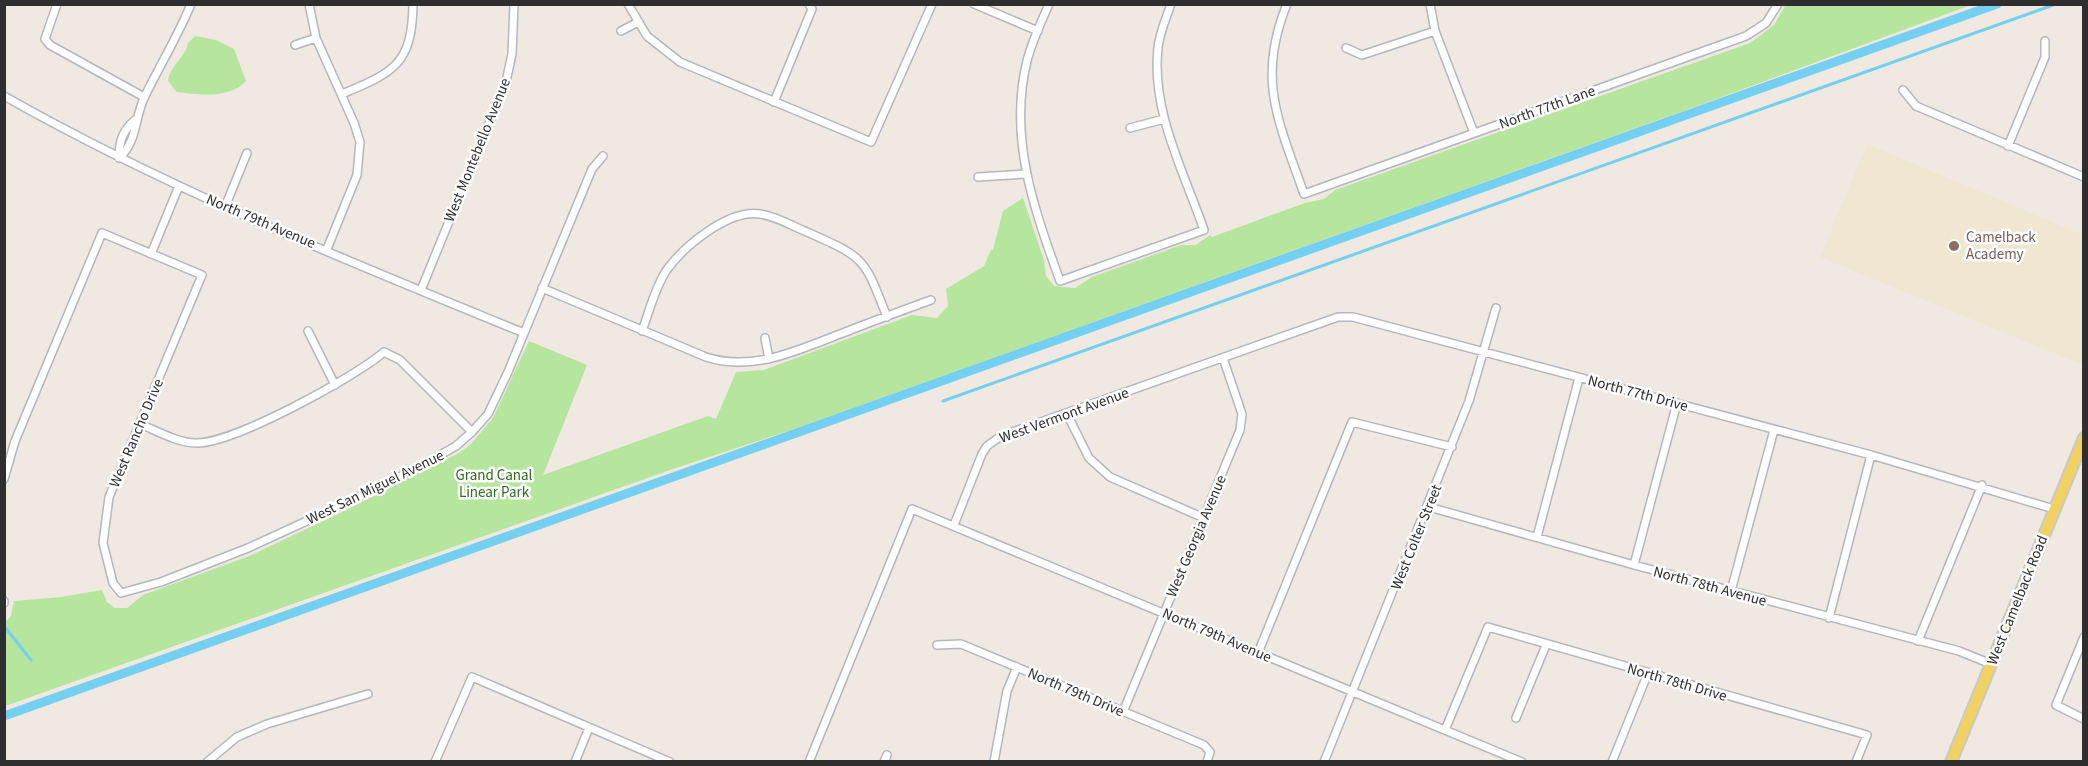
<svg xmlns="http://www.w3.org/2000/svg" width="2088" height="766" viewBox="0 0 2088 766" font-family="'Source Sans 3',sans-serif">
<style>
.education{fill:#f0e6d1}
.green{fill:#b6e59e}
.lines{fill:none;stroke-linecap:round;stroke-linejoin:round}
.stream{stroke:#75cff0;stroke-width:3}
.canal{stroke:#75cff0;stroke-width:9}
.minor-casing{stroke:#b4b7c1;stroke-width:10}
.primary-casing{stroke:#c9c9c9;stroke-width:14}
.minor{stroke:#fff;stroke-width:7}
.primary{stroke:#f2d163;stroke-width:10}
.education-dot{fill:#8d6e63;stroke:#fff;stroke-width:2}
.labels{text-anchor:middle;stroke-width:5;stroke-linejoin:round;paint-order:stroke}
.street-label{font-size:15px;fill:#2e2e2e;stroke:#fff}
.education-label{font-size:15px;fill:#785e54;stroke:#fff;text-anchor:start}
.park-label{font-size:15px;fill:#2c6e1b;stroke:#fff}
</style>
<rect width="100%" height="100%" fill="#efe9e1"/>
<path class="education" d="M1867,144L2083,235V365L1820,257Z"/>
<path class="green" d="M1786,4L1971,5L1700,105L797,428L673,469L5,706V622L11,616L14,601L61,597L102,590L107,602L115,608H127L143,595L249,556L338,514L459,453L471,444L493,418L529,341L587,365L543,475L708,416L716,419L736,372L764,370L912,315L937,318L948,306L946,289L984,266L991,250H993L1003,211L1023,198L1044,260L1046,276L1054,286L1075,288L1092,277L1181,245H1196L1210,235L1212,237L1305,203L1324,199L1335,190L1750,43L1774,25Z
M195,36L216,40L234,49L246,81C229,99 201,95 177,92L168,81C170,65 186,57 188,43Z"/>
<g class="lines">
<path class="stream" d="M943,401L2056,4
M4,626L31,660"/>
<path class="canal" d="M4,716L1997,4"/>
<defs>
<path id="minor" d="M57,4L45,39L50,45L144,97
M309,4L316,38L354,123L360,142L357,175L327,249
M628,4L647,36L680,62L871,142L932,4
M974,4L1038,31
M1049,4C1041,23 1032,41 1027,61C1008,137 1034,209 1060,281L1204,230C1184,172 1151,111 1158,48C1159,34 1166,19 1171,4
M1287,4C1256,80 1279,122 1304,194L1746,36L1766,23L1778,4
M1430,4L1435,31L1474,133
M621,31L638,22
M295,45L316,38
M1346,48L1362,55L1435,31
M1903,90L1916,106L2084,177
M342,94C394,72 412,65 413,4
M4,96C170,190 348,261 524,333
M774,102L812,9L809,4
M1130,128L1164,119
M2008,146L2045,57V41
M119,158C138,141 134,118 145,96C160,65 178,36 191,4
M119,158C119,142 122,131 135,120
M978,177L1025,174
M225,207L247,153
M151,254L179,186
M542,288L706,357C755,373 802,348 848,331C876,320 904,310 931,300
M421,290L506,82L512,54L514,4
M308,331L335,385
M642,331C649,312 655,288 666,271C683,247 728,209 760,214C776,216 792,226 807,232C866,258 864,258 887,317
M765,338L769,359
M1067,414L1089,458L1110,477L1204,518
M140,424C157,431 178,443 196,443C233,444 355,377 384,352L400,360L472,432
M4,479L15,441L102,233L202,275L109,497L103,543L113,583L121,593L161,582L248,548L335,508L414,470L456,446L472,432L488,414L508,372L592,169L603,156
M1429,507L1634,565L1959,651L1991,664
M954,525L982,454L987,446L1001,436L1338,317H1353L1871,455L2054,509
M1537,537L1579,378
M1634,565L1677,403
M1731,591L1774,430
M4,601V603
M1829,618L1871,455
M2084,637L2056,705L2084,719
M1918,641L1982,485
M937,645L961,644L1204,745L1210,752L1207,762
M1258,653L1352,422L1452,447
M1123,712L1240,430L1242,414L1223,358
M1516,718L1546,645
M1445,730L1488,627L1867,735L1856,762
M207,762L237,737L267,724L368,694
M435,762L472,677L670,762
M575,762L589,728
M809,762L912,509L1522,762
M884,762L887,755
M994,762L1007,691L1017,667
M1324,762L1469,401L1496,308
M1612,762L1648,673"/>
<path id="primary" d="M1951,762L2084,438"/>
</defs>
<use href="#minor" class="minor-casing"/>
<use href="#primary" class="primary-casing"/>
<use href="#minor" class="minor"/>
<use href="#primary" class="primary"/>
</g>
<circle class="education-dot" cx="1954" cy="246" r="6"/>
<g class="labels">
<g class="street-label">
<text transform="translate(1547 107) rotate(-20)" y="5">North 77th Lane</text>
<text transform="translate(477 150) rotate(-68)" y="5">West Montebello Avenue</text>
<text transform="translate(261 221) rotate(23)" y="5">North 79th Avenue</text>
<text transform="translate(1638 393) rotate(15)" y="5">North 77th Drive</text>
<text transform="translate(1064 415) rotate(-20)" y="5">West Vermont Avenue</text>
<text transform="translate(136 433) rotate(-67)" y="5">West Rancho Drive</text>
<text transform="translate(375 487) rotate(-26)" y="5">West San Miguel Avenue</text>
<text transform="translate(1196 536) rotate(-67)" y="5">West Georgia Avenue</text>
<text transform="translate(1416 537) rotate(-68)" y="5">West Colter Street</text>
<text transform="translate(1710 586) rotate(15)" y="5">North 78th Avenue</text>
<text transform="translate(2017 600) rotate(-68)" y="5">West Camelback Road</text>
<text transform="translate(1217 635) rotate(23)" y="5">North 79th Avenue</text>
<text transform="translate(1677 682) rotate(16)" y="5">North 78th Drive</text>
<text transform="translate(1076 692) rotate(23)" y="5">North 79th Drive</text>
</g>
<g class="education-label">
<text x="1966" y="242">Camelback<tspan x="1966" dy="17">Academy</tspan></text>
</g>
<g class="park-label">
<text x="494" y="480">Grand Canal<tspan x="494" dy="17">Linear Park</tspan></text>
</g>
</g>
<rect width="2088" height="766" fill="none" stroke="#2e2e2e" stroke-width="12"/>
</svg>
